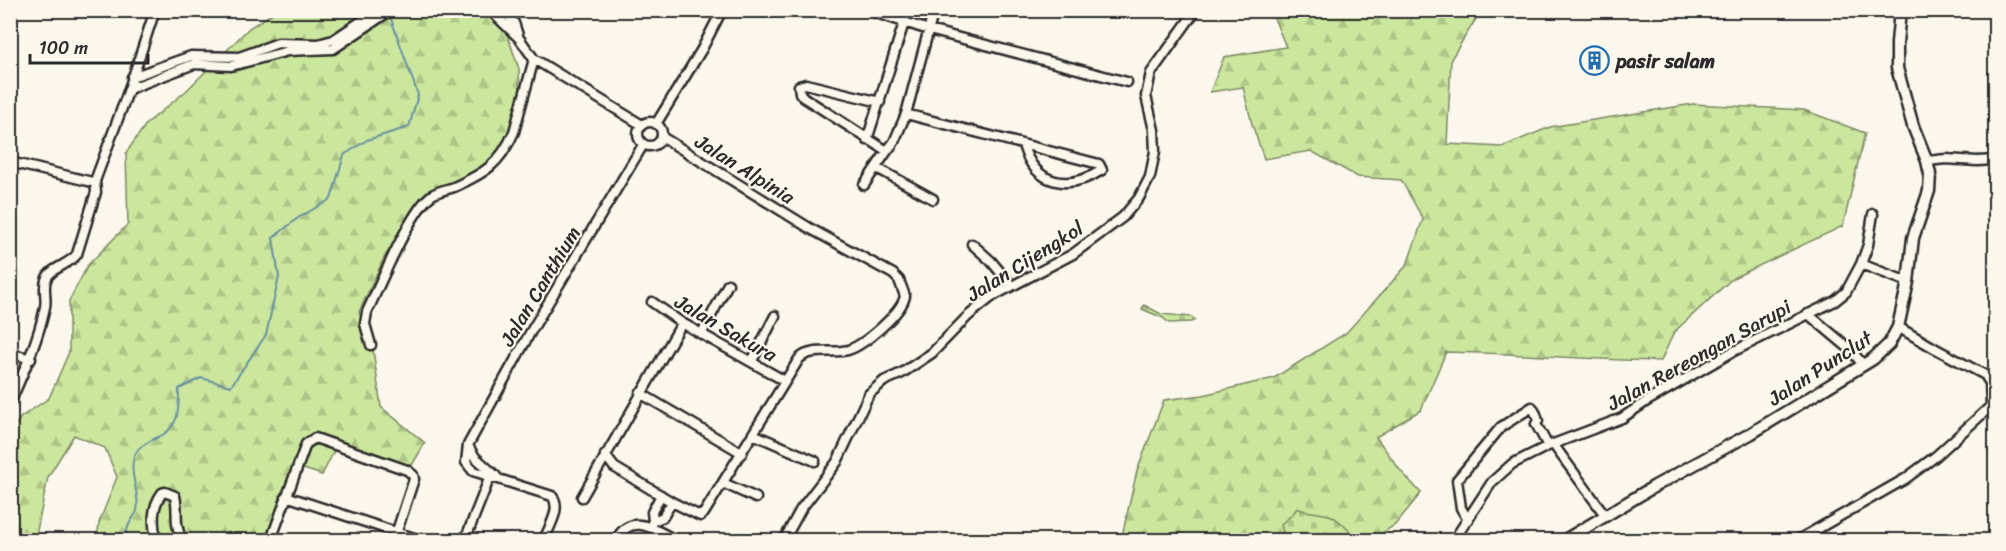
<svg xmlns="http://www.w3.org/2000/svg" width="2006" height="551" viewBox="0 0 2006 551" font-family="Sriracha,sans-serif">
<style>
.forest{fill:url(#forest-firs);stroke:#7b8864;stroke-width:1.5}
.cemetery{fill:url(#cemetery-stones);stroke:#7b8864;stroke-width:1.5}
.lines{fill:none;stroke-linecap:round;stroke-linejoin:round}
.stream{stroke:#6891a2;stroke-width:2}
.minor-casing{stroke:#2b2b2b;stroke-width:13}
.secondary-casing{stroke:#2b2b2b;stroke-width:15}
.minor{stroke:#fbf7ec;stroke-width:8}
.secondary{stroke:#fbf7ec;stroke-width:10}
.labels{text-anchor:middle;stroke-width:4.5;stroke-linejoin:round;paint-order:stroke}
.poi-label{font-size:20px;font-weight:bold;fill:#2b2b2b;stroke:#fbf7ec;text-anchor:start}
.street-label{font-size:20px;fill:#2b2b2b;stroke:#fbf7ec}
</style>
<defs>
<pattern id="forest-firs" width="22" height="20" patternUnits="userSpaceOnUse" patternTransform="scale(1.5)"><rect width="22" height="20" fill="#cbe69d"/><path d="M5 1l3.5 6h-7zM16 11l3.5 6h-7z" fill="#aec587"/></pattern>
<pattern id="cemetery-stones" width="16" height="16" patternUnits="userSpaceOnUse" patternTransform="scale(1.5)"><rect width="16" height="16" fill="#cbe69d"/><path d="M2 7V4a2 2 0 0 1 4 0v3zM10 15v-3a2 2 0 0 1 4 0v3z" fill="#aec587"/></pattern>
</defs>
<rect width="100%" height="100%" fill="#fbf7ec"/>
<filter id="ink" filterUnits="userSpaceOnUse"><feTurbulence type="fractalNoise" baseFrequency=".0167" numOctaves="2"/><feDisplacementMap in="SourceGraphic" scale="12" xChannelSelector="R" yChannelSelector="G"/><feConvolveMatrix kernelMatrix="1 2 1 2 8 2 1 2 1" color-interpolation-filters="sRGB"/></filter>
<g filter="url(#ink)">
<path class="forest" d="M276,11H512L506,31L519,69L520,97L502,149L470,177L427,196L385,256L359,312L373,349L381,407L425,443L408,472L336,447L322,475L298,467L270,540H97L99,523L117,477L105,448L74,435L48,477L35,540H11L10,433L21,417L49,398L69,352V301L88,265L128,224L126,153L146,124L186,91L249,28Z
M1271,11H1481L1451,59L1447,144L1502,147L1550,127L1693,104L1804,110L1865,133L1843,226L1733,278L1674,332L1661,361C1589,360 1518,353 1446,352L1421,410L1376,437L1400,470L1421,493L1395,525L1371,540H1121L1137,471L1164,400L1203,395L1274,378L1346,333L1407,265L1423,219L1401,180L1358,177L1311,151L1264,159L1252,124L1243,87L1210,92L1224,57L1286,47Z"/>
<path class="cemetery" d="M1144,305L1161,314L1192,317L1195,320L1191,322L1169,323L1163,318L1142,309Z
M1297,508C1307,513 1318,512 1329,515C1336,517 1354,534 1356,540H1360H1281L1283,532L1281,524L1293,514Z"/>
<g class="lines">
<path class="stream" d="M125,540C126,536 126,531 128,527C130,521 135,516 137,511C141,492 125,469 137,451C140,446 150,441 156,438C179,429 179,412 179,389L201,378L231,386L266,335L279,277L273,238L298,218L331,199L344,155L367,140L409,127L418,95L389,13"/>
<defs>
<path id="minor" d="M490,10L519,38L534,59L642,125
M504,10L514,23L518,35
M867,10L929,30L1127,82
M132,77L191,56L239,57L278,43L318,44L333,40L378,10
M129,89L194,64L231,66L288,51L333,49L391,10
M880,102L806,84L799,86L800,93L803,97L887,151L894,142L906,114L934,10
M906,114L1099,164L1102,170C1069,191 1035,186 1023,145
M638 134a12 12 0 1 1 24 0a12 12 0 1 1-24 0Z
M656,124L702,49L722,10
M867,140L908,10
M1927,161L1946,159L1977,161L1996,160
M10,162L92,182L95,181L129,89L155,10
M877,168L933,199
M864,185L887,151
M972,244L991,261L1011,285
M1861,264L1868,245L1873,214
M652,302L682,323L785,381
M1808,314L1851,350L1863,365
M1898,327L1936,349L1985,375L1990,383L1991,406
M702,333L728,284
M371,345L365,324L367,312C379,287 411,209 432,195C438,191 448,189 454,187C485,173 500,164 514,132L534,59
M10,353L31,359
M752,361L775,316
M640,393L742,453
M10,403C24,371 38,341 45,307C47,299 43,288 46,280C50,267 70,265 77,254L96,192L95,181
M753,434L815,461
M1553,444L1605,515
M468,446L475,457L496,476
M605,455L614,467L672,502L700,516L704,513L799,359C811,347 833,354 848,350C864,345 902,313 905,296L899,280L893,274L811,229L662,137
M723,483L756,498
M286,496L420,540
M582,497L682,323
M1468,520L1461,508L1457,480L1501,427L1532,407L1536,414L1538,421L1536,424L1548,446
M653,521L663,517L672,502
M650,527L653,521L652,512L661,495
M156,540C153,523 151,508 162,493L165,492L175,496C179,514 173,521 182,540
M271,540L306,444L315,438L407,470L413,475L414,479L394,540
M465,540L491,474
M544,540C549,527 562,508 552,496L473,471L466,462L468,445L530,333L643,145
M616,540C631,512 654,529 675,540
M784,540L801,509L837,462L869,394L884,381L902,373L932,353L968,316L993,296L1073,254L1123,217L1139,198L1150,177L1155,151L1154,130L1146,96L1151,73L1196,10
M1454,540L1492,482L1512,464L1548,446L1622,418L1647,401L1732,352L1835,301L1846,292L1861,264L1908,282
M1798,540L1905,479L1936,456L1991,406L1996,405"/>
<path id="secondary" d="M1565,540L1655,486L1750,434L1873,359L1889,344L1898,327L1908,282L1913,238L1929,191L1930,174L1927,161L1913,126L1897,68V43L1900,10"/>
</defs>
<use href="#minor" class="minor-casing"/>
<use href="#secondary" class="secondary-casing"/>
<use href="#minor" class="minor"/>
<use href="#secondary" class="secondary"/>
</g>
</g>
<defs>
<symbol id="building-ring" viewBox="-11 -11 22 22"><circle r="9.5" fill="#fbf7ec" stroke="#1f6fb2" stroke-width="1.5"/><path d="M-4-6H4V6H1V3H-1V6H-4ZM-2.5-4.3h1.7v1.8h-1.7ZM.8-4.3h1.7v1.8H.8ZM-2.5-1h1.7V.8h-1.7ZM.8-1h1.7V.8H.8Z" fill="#1f6fb2"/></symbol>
</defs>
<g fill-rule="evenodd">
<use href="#building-ring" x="1578" y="44" width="33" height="33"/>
</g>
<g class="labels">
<g class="poi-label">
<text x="1616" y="68">pasir salam</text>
</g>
<g class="street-label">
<text transform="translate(745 169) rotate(32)" y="7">Jalan Alpinia</text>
<text transform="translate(1025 261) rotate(-32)" y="7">Jalan Cijengkol</text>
<text transform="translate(540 286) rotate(-59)" y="7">Jalan Canthium</text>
<text transform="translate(726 328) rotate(30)" y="7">Jalan Sakura</text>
<text transform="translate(1699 355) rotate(-29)" y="7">Jalan Rereongan Sarupi</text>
<text transform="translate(1820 368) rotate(-33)" y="7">Jalan Punclut</text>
</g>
</g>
<rect width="2006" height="551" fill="none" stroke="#fbf7ec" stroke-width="36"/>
<rect x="18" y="18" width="1970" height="515" fill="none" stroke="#2b2b2b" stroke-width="2" filter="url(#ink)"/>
<path d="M30 54v9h118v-9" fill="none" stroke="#2b2b2b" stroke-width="3"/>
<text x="39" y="54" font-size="18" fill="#2b2b2b" stroke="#fbf7ec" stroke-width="4.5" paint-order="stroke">100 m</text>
</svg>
